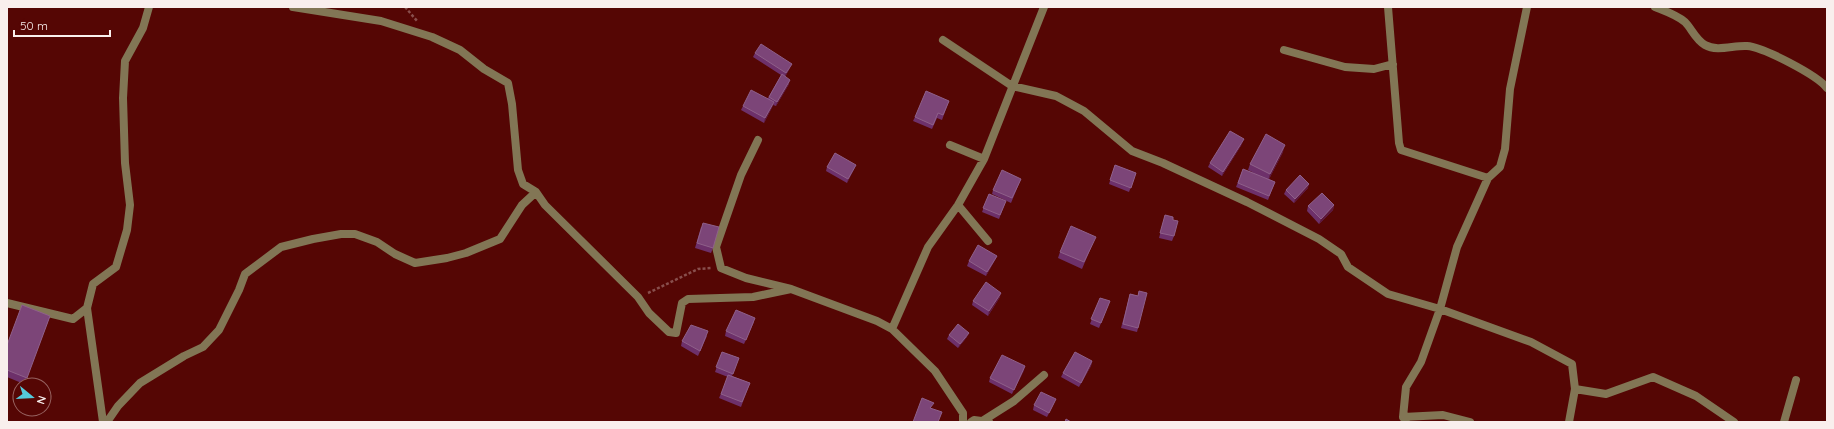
<svg xmlns="http://www.w3.org/2000/svg" width="1834" height="429" viewBox="0 0 1834 429" font-family="Quicksand,sans-serif">
<style>
.lines{fill:none;stroke-linecap:round;stroke-linejoin:round}
.path{stroke:#884e4c;stroke-width:2.5;stroke-dasharray:3 2;stroke-linecap:butt}
.street{stroke:#827655;stroke-width:8}
.wall{fill:#6d306a}
.shaded-wall{fill:#5d173b}
.building{fill:#7c4578;stroke:#8f608a}
</style>
<rect width="100%" height="100%" fill="#550604"/>
<g class="lines">
<path class="path" d="M405,7L418,22
M648,293L698,269L711,268"/>
<path class="street" d="M293,7L381,21L432,37L460,50L484,69L508,83L512,104L518,170L523,184L536,192L545,205L638,297L649,313L669,332L676,333L682,303L688,299L753,297L791,289
M1388,7L1399,143L1401,150L1488,178
M1655,7C1665,11 1677,15 1685,22C1692,29 1695,39 1705,45C1717,52 1734,45 1747,46C1763,47 1817,75 1827,88
M943,40L1012,86L1056,96L1084,111L1132,151L1163,163L1247,202L1319,239L1341,254L1348,267L1388,294L1440,309L1531,342L1572,364L1575,389L1606,394L1653,377L1696,396L1734,422
M1284,50L1345,67L1374,69L1393,64
M758,140L741,175L716,247L721,268L746,278L791,289L877,321L892,329L935,371L963,413V422
M950,145L984,159
M958,205L988,241
M7,303L73,319L87,308
M892,329L928,247L958,205L984,159L1044,7
M1403,417L1443,415L1470,422
M984,420L1014,401L1044,375
M103,422L87,308L93,284L116,267L127,230L130,205L125,163L123,98L125,61L143,28L149,7
M107,422L118,406L140,383L184,356L203,347L219,330L239,290L245,274L281,247L313,239L341,234H355L377,242L395,254L415,263L447,258L466,253L500,239L522,205L536,192
M971,422L974,420L989,422
M1406,422L1403,417L1406,387L1421,362L1440,309L1457,247L1488,178L1500,167L1505,149L1510,89L1527,7
M1569,422L1575,389
M1784,422L1796,380"/>
</g>
<path class="wall" d="M755,53L790,68L785,77L789,84L776,106L773,105L764,123L741,110L743,106L768,98L781,75L753,57Z
M949,101L942,120L937,118L932,129L913,121L915,117Z
M1242,144L1222,176L1208,167L1210,163Z
M1283,152L1269,179L1275,182L1268,200L1236,187L1243,169L1254,173L1248,170L1250,164Z
M856,165L847,183L826,171L827,167Z
M1115,165L1136,173L1129,192L1109,184Z
M1021,179L1011,203L992,194L993,190Z
M1308,188L1294,203L1284,194L1286,190Z
M989,194L1006,201L999,219L982,212Z
M1334,205L1333,210L1319,224L1307,211L1308,206Z
M1165,215L1173,220L1174,236L1172,241L1159,238Z
M701,227L713,248L711,253L695,248Z
M1093,243L1082,269L1058,258L1060,252Z
M997,256L995,260L986,276L967,266L969,261Z
M1139,291L1138,328L1137,332L1121,328L1130,294L1138,296Z
M1000,297L988,316L972,305L973,301Z
M1100,298L1110,301L1099,328L1090,324Z
M50,316L24,384L7,377V345Z
M754,322L744,344L725,336L726,331Z
M949,335L967,337L958,348L947,339Z
M707,336L698,356L681,346L682,341Z
M722,352L739,358L732,376L750,383L741,407L719,398L728,377L715,372Z
M1092,361L1091,366L1079,387L1061,377L1063,373Z
M1025,366L1012,394L989,382L990,378Z
M1056,399L1047,417L1033,410L1034,405Z"/>
<path class="shaded-wall" d="M792,64L790,68L784,78L786,73Z
M790,80L789,84L776,106L777,102Z
M774,102L773,106L764,123L765,118Z
M1244,139L1242,144L1222,176L1223,172Z
M1285,145L1283,152L1268,181L1270,174Z
M856,165L847,183L848,179Z
M1309,184L1308,188L1294,203L1295,199Z
M1334,205L1333,210L1319,224L1321,219Z
M997,256L995,260L986,276L987,272Z
M1001,293L1000,297L988,316L989,311Z
M969,333L967,337L958,348L960,344Z
M1092,361L1091,366L1079,387Z
M1025,366L1024,371L1012,394L1014,390Z"/>
<path class="building" d="M761,44L792,64L786,73L755,53Z
M782,74L790,80L777,102L769,97Z
M751,90L774,102L765,118L743,106Z
M926,91L949,101L943,115L938,113L933,125L915,117Z
M1230,131L1244,139L1223,172L1210,163Z
M1266,134L1285,145L1270,174L1250,164Z
M835,153L856,165L848,179L827,167Z
M1115,165L1136,173L1131,188L1110,180Z
M1243,169L1275,182L1269,196L1238,183Z
M1002,170L1021,179L1012,198L993,190Z
M1300,175L1309,184L1295,199L1286,190Z
M1322,193L1334,205L1321,219L1308,206Z
M989,194L1006,201L1000,215L983,208Z
M1165,215L1173,217V220L1178,221L1174,236L1160,233Z
M703,223L719,227L713,248L697,243Z
M1071,226L1096,237L1084,262L1060,252Z
M978,245L997,256L987,272L969,261Z
M986,282L1001,293L989,311L973,301Z
M1139,291L1147,293L1138,328L1123,324L1130,294L1138,296Z
M1100,298L1110,301L1101,323L1091,319Z
M22,305L50,316L27,378L7,370V345Z
M736,310L755,318L746,340L726,331Z
M958,324L969,333L960,344L949,335Z
M691,325L708,331L700,351L682,341Z
M722,352L739,358L733,374L716,367Z
M1075,352L1092,361L1081,383L1063,373Z
M1002,355L1025,366L1014,390L990,378Z
M728,375L750,383L742,402L721,394Z
M1041,392L1056,399L1049,413L1034,405Z
M922,398L934,403L930,408L942,412L938,422H913Z
M1066,419L1071,422H1065Z"/>
<rect width="1834" height="429" fill="none" stroke="#f9efed" stroke-width="16"/>
<g transform="translate(32 397) rotate(108)"><circle r="19" fill="#550604" stroke="#976361"/>
<path d="M0-3L7 15L0 10L-7 15Z" fill="#54cadc"/>
<text y="-6" font-size="11" font-weight="bold" text-anchor="middle" fill="#f9efed">N</text>
</g>
<path d="M14 30v6h96v-6" fill="none" stroke="#f9efed" stroke-width="2"/>
<text x="20" y="30" font-size="12" fill="#f9efed" stroke="#550604" stroke-width="3" paint-order="stroke">50 m</text>
</svg>
